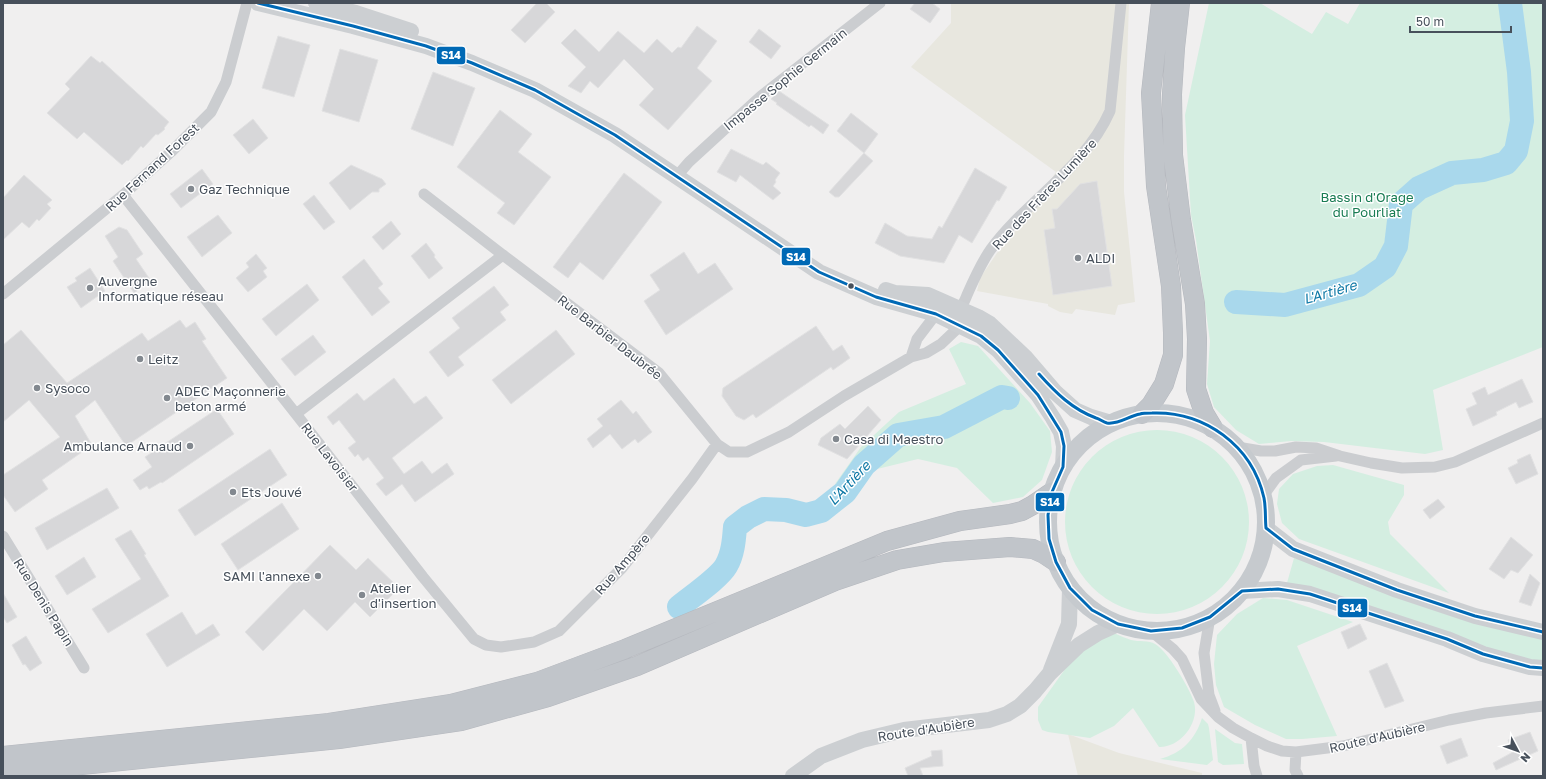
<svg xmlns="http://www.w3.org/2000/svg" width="1546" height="779" viewBox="0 0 1546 779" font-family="'Golos Text',sans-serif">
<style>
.commercial{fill:#e8e7df}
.green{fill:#d4eee1}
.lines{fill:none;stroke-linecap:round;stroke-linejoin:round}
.river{stroke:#a9d8ec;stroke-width:24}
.building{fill:#d7d7d9;stroke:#e1e1e2}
.trunk-casing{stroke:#b5b8be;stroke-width:20}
.minor{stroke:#cbcdd0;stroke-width:11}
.secondary{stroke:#cccfd2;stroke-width:16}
.primary{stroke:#c6cace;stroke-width:18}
.trunk{stroke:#c1c5ca;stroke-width:19}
.bus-1-casing{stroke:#fff;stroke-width:6}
.bus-1{stroke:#0069b5;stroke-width:3}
.poi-dot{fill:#82888f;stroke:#fff;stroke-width:1.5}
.bus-dot{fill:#47505b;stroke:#fff;stroke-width:1.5}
.labels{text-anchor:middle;stroke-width:3;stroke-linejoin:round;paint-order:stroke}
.street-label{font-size:13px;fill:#47505b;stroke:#fff}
.poi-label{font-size:13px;fill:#47505b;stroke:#fff;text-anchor:start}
.park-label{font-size:13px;fill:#197c53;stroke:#fff}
.water-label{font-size:14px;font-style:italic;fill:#0f79a6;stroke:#fff}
.line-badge{stroke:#fff;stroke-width:1.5}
.badge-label{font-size:11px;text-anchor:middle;font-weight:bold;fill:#fff}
</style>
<rect width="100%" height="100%" fill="#f0efef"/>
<path class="commercial" d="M951,3H1129L1124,156V192L1135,302L1118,305L1115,315L1076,309L1072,314L1060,312L1048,306V304L977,291L980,278L997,253L1012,236L1056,172L911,67L951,23Z
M1068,734L1119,753L1202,773V776H1078Z"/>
<path class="green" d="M1209,3H1260L1312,34L1326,12L1348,24L1360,3H1543V347L1433,390L1443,450L1425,454L1324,442L1291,441L1259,444L1236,430L1214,407L1207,384L1210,341L1196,240L1191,215L1185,115Z
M961,342L978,346L1030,403L1050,431L1052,452L1042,480L1023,497L993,503L957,468L918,459L869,471L835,484L861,447L899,412L966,384L949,349Z
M1065 522a92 92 0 1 1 184 0a92 92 0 1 1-184 0Z
M1333,465L1404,485V495L1388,522L1390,534L1449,593L1299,539L1282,523L1277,504L1279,489L1293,474L1317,466Z
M1294,558L1543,638V661L1519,658L1287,583Z
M1263,598L1287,600L1353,622L1297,646L1337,736L1302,739H1286L1255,725L1224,707L1216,685L1214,664L1217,635L1237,614Z
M1114,633C1120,636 1126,638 1131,640C1139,642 1149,640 1155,644C1167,650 1190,689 1194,702C1200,723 1180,748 1159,747L1133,708L1114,726L1090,738L1048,732L1042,730L1038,720V707L1078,651Z
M1202,718L1208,724L1209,728L1213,760L1207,765L1160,759C1182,753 1195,740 1202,718Z
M1215,729L1235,743L1242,744L1244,764L1223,765L1218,762Z"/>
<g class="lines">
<path class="river" d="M1236,302L1285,305L1359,285L1385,267L1396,246L1401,204L1419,188L1452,173L1483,170L1506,163L1516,151L1522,121L1519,72L1510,3
M679,607C691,597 719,578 726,566C733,554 734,540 735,527L748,517L764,509L786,510L806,515L821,511L845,492L864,465L898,435L944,427L1002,397L1008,398"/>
</g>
<path class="building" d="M537,3H546L555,12L525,43L511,30Z
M915,3H932L940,9L930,23L910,9Z
M697,26L717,41L697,68L712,81L668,130L639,105L654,89L624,59L598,88L590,81L581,93L568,86L586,67L561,43L575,29L599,52L618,31L644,53L657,39L672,53L678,47L681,48Z
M759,29L781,46L771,59L749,42Z
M278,36L310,45L294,97L262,88Z
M340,49L378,60L359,122L322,111Z
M91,56L100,63L102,61L169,122L164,128L165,129L158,135L156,134L143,148L141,146L128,161L127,160L122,165L84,132L77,139L47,113L70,89L65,84Z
M433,72L475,88L453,146L411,129Z
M779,91L829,125L823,134L811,125L809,127L776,104L777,103L771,99Z
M500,110L532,134L518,152L551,177L514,225L497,213L505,203L457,167Z
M851,113L878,134L864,153L837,131Z
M253,119L268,138L249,154L233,135Z
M731,149L763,165L766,162L780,173L775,180L776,182L773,186L781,193L773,200L740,175L736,182L717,172Z
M864,153L873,161L839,197H835L829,192Z
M351,165L382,179L386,184L379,189V192H372L350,210L329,183Z
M975,168L1007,187L999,201L997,200L972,243L959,235L944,263L900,256L875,243L885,223L907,236L932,239L939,226L942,228Z
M202,169L213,184L181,208L170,194Z
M624,173L662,202L603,280L580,262L568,278L553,267Z
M24,175L52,200L47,204L51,208L39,221L37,219L29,228L22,222L3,240V198Z
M1097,181L1112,286L1053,295L1044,230L1055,228L1052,209H1057L1080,184Z
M314,195L335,222L324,230L303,204Z
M218,215L232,233L202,257L187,237Z
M391,221L401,234L383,250L372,237Z
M119,227L127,230L143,254L136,259L151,281L134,293L113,261L118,257L105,236Z
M426,243L435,255L434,257L443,268L429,279L411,256Z
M684,252L698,274L715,263L733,289L666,335L644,301L660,290L650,275Z
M256,254L267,268L263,271L267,277L248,292L236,278L249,267L246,263Z
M364,259L383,284L378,288L390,302L372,316L342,277Z
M90,268L105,291L81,308L67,287L77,281L75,278Z
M307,284L319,300L276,336L262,319Z
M494,286L509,305L500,312L506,320L458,357L464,365L448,377L429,352L460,328L452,318Z
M180,320L186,328L195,322L206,339L202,341L227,378L126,446L95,400L75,416L92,445L42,480L48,489L15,512L3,495V475L60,437L29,400L3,422V345L21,330L67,383L142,333L148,341Z
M816,326L833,351L842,345L850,358L833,370L831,367L756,418L753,414L744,420L736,416L722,396L723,388Z
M556,330L575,354L511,404L492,380Z
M313,335L326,352L295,376L281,359Z
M394,378L414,404L426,396L443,418L392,458L404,474L422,461L432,474L447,463L454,474L415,502L402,484L386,496L376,484L384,478L368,457L363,461L358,454L355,457L348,448L356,442L339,420L333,425L327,417L357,393L364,401Z
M1522,379L1533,402L1519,408L1516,402L1496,412L1497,415L1473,426L1466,409L1477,404L1472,393L1485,387L1488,395Z
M621,400L633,414L636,411L652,432L638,443L635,439L622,449L610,434L593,448L587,439L603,426L597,419Z
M868,406L881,420L847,459L818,445L821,438L840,424L845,429Z
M217,409L234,434L162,483L161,482L149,489L147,486L140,490L133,480L152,467L145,457Z
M270,449L287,475L195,536L178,510Z
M1530,454L1538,474L1516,484L1508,468L1518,463L1517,460Z
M107,488L119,508L47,550L35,528Z
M1438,499L1445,507L1430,519L1423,510Z
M282,503L299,529L238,570L221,544Z
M131,530L146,554L144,555L169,596L108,633L92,609L141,579L115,539Z
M1511,537L1533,555L1518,573L1511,570L1504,579L1489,569Z
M330,545L356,570L368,558L399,588L370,617L355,602L327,631L304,609L263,651L245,632Z
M84,557L96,577L67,595L55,576Z
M1530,574L1540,583L1531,606L1519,602Z
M3,593L17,617L7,623L3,617Z
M182,612L196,635L213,624L220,635L167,667L146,634Z
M1360,624L1367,639L1348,649L1341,632Z
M26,636L42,663L30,671L25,664L23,665L12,645Z
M1387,663L1404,701L1385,708L1369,671Z
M1530,732L1538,751L1496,770L1493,763L1513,752L1508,740Z
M1461,738L1468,756L1447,764L1440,746Z
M942,750L943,766L920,768L923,776H908L905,768L932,756L931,751Z"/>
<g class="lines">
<defs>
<path id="trunk" d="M1180,3L1175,48L1172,94L1173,155L1181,220L1195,304L1197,339L1196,389L1204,413L1213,428
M1142,414L1151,405L1164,384L1173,355V333L1171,286L1156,186L1151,93L1161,3
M3,756L329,723L451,704L537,682L625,649L887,541L960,521L1010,514L1022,511L1033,505L1052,492
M3,773L339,739L461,721L548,697L637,666L835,581L897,560L944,552L1010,547L1033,549L1044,554L1056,562"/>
</defs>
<use href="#trunk" class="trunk-casing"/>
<path class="minor" d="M676,177L689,162L761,96L880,3
M424,194L503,255
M123,195L296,414L423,577L474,639L486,645L501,647L534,642L559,631L622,568L692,479L717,444
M3,294L123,195L171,152L211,112L226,82L247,3
M911,357L917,339L936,314L943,315
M296,414L503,255L659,373L717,444L729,452H747L789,432L844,396L911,357L926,353L941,344L960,326C960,323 957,318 958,314C960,309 965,301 967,295C974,279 981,263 991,249C1027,200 1085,168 1110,111L1121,3
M1237,447L1261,451H1275L1296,447L1316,448L1340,456L1371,463L1402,468L1435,467L1455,462L1543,423
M1263,496L1276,478L1301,460L1336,456
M3,536L84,668
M1210,617L1204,653L1209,695L1215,711
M1151,631L1173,649L1182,659L1201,699L1218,717L1233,728L1251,738L1267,746L1282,751L1296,752L1343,746L1449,720L1486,713L1543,706
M1251,738L1254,766L1257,776
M1296,752L1295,770L1298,776"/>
<path class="secondary" d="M258,3L353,26L426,46L472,63L535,90L615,135L819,272L876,297L936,314L981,336L998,350L1038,395L1053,418L1061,432L1064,446L1063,467
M316,3L356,13L411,31
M886,290L895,293L928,295L978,317L990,324L1025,357L1055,392L1075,410L1091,417L1111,423
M1266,528L1293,549L1397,590L1475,616L1543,632
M1242,591L1278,589L1310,594L1447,639L1483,654L1530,667L1543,668
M1051,670L1069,624L1070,588
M793,776L821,756L862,740L904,730L989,720L1007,714L1020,706L1035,691L1050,673L1079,645L1098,633L1118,624"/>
<path class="primary" d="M1048 522a109 109 0 1 1 218 0a109 109 0 1 1-218 0Z"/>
<use href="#trunk" class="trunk"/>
<defs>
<path id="bus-1" d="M258,3L353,26L426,46L472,63L535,90L615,135L819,272L876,297L936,314L981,336L998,350L1038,395L1061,432L1064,446L1063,467L1052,492L1048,515L1049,539L1056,562L1070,588L1092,610L1118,624L1151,631L1182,628L1210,617L1242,591L1278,589L1310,594L1447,639L1483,654L1530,667L1543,668
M1039,374C1056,393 1072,409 1096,418C1100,419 1103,422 1107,423C1118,425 1129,416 1140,414C1143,413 1148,413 1152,413C1204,411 1252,445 1264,498C1266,508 1265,518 1266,528L1293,549L1397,590L1475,616L1543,632"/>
</defs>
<use href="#bus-1" class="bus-1-casing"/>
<use href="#bus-1" class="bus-1"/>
</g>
<g class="poi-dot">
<circle cx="191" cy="189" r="4"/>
<circle cx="1078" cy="258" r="4"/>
<circle cx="90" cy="288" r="4"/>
<circle cx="140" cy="359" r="4"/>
<circle cx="37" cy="388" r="4"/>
<circle cx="167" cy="398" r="4"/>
<circle cx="836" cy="439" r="4"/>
<circle cx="190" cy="446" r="4"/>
<circle cx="233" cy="492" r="4"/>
<circle cx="318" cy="576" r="4"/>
<circle cx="362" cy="595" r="4"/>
</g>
<circle class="bus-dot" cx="851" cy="286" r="3.5"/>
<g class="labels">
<g class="street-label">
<text transform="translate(785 79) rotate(-39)" y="5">Impasse Sophie Germain</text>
<text transform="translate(152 167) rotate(-43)" y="5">Rue Fernand Forest</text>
<text transform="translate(1044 194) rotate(-47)" y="5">Rue des Frères Lumière</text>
<text transform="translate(610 337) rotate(38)" y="5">Rue Barbier Daubrée</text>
<text transform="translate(330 457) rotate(52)" y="5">Rue Lavoisier</text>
<text transform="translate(622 564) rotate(-49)" y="5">Rue Ampère</text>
<text transform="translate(44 602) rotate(58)" y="5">Rue Denis Papin</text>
<text transform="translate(926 729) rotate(-9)" y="5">Route d'Aubière</text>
<text transform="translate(1377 737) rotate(-13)" y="5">Route d'Aubière</text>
</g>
<g class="poi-label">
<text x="199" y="194">Gaz Technique</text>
<text x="1086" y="263">ALDI</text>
<text x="98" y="286">Auvergne<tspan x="98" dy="15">Informatique réseau</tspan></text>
<text x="148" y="364">Leitz</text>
<text x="45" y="393">Sysoco</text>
<text x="175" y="396">ADEC Maçonnerie<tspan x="175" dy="15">beton armé</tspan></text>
<text x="844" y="444">Casa di Maestro</text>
<text x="182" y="451" text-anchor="end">Ambulance Arnaud</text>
<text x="241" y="497">Ets Jouvé</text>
<text x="310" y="581" text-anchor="end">SAMI l'annexe</text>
<text x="370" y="593">Atelier<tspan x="370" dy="15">d'insertion</tspan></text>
</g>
<g class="park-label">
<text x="1367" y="202">Bassin d'Orage<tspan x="1367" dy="15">du Pourliat</tspan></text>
</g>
<g class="water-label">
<text transform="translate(1330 292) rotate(-16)" y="5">L'Artière</text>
<text transform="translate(849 483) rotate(-47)" y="5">L'Artière</text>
</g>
</g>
<g class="line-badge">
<rect x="436" y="46" width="30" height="19" rx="4" fill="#0069b5"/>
<rect x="781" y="247" width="30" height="19" rx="4" fill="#0069b5"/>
<rect x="1035" y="492" width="30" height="20" rx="4" fill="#0069b5"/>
<rect x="1337" y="598" width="31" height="20" rx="4" fill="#0069b5"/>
</g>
<g class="badge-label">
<text x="451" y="59">S14</text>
<text x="796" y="261">S14</text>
<text x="1050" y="506">S14</text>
<text x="1352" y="612">S14</text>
</g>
<rect width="1546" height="779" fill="none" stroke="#47505b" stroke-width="8"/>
<g transform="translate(1518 751) rotate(131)" stroke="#ffffff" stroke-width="3" paint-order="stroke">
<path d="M0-3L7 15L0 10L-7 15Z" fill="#47505b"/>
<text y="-6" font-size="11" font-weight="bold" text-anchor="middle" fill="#47505b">N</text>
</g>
<path d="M1410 26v6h101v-6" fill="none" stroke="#47505b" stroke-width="2"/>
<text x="1416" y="26" font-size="12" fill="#47505b" stroke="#ffffff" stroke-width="3" paint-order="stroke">50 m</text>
</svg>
